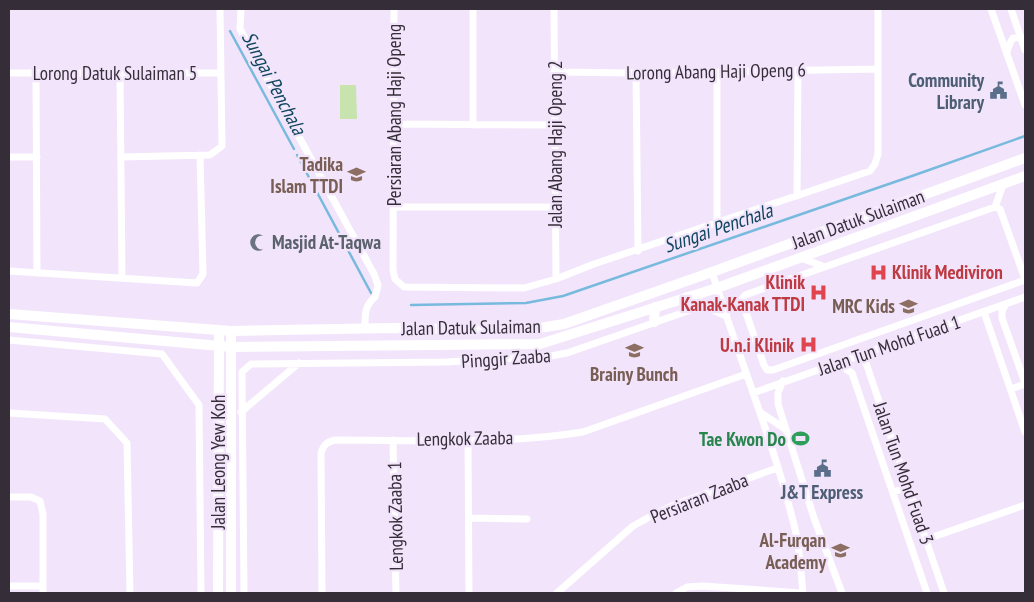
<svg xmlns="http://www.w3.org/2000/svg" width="1034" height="602" viewBox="0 0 1034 602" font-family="'PT Sans Narrow',sans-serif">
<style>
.green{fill:#c7e3ae}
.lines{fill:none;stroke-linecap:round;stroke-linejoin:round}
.stream{stroke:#78b9de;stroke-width:2.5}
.street{stroke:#fff;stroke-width:7}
.secondary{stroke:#fff;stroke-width:10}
.labels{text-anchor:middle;stroke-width:4.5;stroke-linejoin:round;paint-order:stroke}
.street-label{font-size:19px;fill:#352e39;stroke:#f2e5fb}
.service-label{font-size:19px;font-weight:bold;fill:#4e5e75;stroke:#f2e5fb;text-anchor:end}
.education-label{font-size:19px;font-weight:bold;fill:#785e54;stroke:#f2e5fb;text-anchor:end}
.worship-label{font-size:19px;font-weight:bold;fill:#5b616d;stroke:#f2e5fb;text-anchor:start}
.health-label{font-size:19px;font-weight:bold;fill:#be3a42;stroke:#f2e5fb;text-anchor:end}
.leisure-label{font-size:19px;font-weight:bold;fill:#27864d;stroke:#f2e5fb;text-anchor:end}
.water-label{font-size:20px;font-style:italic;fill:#11465f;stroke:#f2e5fb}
</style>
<rect width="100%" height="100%" fill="#f2e5fb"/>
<path class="green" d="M340,85H356L357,119H340Z"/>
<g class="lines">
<path class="stream" d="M230,31L294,149
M297,155L371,293
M411,305L526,303L563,296L912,176L1025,136"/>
<path class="street" d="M241,9L240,29L374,274L378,285L375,297C364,306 365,316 365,329
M394,9L393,270L395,279L404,287L524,288L556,279L594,264L870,171L875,164L878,154V9
M473,9V125
M554,9L556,279
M991,9L1025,105
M1011,9L1025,50
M1007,52L1010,43L1013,38L1021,37
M554,72L636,73L878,69
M717,72V223
M9,73H221
M36,73L37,273
M120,73L122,278
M636,73L638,251
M394,124L555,125
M9,157H37
M121,157L210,155L222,146L220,9
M797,196L798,70
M393,207H555
M995,207L745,295L742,299L743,304L764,365L767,370H773L1025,280
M995,207L1000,209L1025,279
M995,207L1003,185
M801,258L825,267
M9,271L197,283L203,274L200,155
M712,272C739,359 775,444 796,533C800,553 801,573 803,593
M1006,304L1002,311V318L1025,383
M984,312L1025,432
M9,340L162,354L199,405L201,593
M863,354L944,593
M837,363L852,373L927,593
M783,381L778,393V404L814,518L842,593
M1011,389L1025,384
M753,393L1025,297
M241,412L299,363
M760,412L785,429
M9,413L105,419L127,443L130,593
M393,440L396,593
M468,440L469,593
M893,492L909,487
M9,497H31L40,501L43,514V593
M469,518L527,519
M927,539L1025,505
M9,586H43
M244,593L242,372L251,364L447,362L551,356L567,353L705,305
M322,593L321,453C324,444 327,442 335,440C418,440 502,445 583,432L746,374
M557,593L633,526L653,515L674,505L777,468
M676,593L687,587L703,586L801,593"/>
<path class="secondary" d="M687,297L725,314
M9,314L231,331L390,328L527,330L564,324L712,272L1025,158
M654,322L655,307
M9,327L231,347L540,344L717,288L1025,176
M218,593L219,331
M231,593V331"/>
</g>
<defs>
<symbol id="civic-bare" viewBox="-9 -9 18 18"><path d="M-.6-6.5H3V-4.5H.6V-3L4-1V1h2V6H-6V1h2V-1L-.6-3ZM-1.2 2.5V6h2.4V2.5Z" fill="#5c6f8a" stroke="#f2e5fb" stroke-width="2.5" paint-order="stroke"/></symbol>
<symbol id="school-bare" viewBox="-9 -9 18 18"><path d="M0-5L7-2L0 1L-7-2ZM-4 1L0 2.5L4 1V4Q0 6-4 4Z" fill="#8d6e63" stroke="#f2e5fb" stroke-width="2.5" paint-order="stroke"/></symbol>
<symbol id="mosque-bare" viewBox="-9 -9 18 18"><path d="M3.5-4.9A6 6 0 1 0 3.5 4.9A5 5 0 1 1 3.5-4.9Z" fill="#6b7280" stroke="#f2e5fb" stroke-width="2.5" paint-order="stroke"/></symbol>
<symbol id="hospital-bare" viewBox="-9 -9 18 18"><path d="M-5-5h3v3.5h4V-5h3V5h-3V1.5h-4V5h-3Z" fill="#e0444e" stroke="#f2e5fb" stroke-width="2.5" paint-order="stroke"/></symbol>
<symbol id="stadium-bare" viewBox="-9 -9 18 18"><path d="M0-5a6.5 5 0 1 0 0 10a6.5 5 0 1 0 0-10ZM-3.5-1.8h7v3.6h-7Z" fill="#2e9e5b" stroke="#f2e5fb" stroke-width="2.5" paint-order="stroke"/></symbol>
</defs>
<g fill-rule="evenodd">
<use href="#civic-bare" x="986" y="78" width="25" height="25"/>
<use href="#school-bare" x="344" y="162" width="25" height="25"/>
<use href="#mosque-bare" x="246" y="230" width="25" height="25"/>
<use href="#hospital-bare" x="866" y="260" width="25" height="25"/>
<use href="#hospital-bare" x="806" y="280" width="25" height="25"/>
<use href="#school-bare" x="896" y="294" width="25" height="25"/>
<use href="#hospital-bare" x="796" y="332" width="25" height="25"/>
<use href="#school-bare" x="622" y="338" width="25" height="25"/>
<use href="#stadium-bare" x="788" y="426" width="25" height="25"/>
<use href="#civic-bare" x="810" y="456" width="25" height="25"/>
<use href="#school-bare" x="828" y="538" width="25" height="25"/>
</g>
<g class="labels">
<g class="street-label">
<text transform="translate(716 71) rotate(-1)" y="7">Lorong Abang Haji Openg 6</text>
<text x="115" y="80">Lorong Datuk Sulaiman 5</text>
<text transform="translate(394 115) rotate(-90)" y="7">Persiaran Abang Haji Openg</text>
<text transform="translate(555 144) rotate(-90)" y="7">Jalan Abang Haji Openg 2</text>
<text transform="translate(858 219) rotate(-20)" y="7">Jalan Datuk Sulaiman</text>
<text transform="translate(471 327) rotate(-1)" y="7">Jalan Datuk Sulaiman</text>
<text transform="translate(889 345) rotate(-19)" y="7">Jalan Tun Mohd Fuad 1</text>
<text transform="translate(506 358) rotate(-4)" y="7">Pinggir Zaaba</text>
<text transform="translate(465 438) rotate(-1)" y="7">Lengkok Zaaba</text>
<text transform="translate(218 462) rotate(-90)" y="7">Jalan Leong Yew Koh</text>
<text transform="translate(904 473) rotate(71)" y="7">Jalan Tun Mohd Fuad 3</text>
<text transform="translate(699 498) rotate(-22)" y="7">Persiaran Zaaba</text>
<text transform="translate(395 516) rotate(-91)" y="7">Lengkok Zaaba 1</text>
</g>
<g class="service-label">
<text x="984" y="87">Community<tspan x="984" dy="22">Library</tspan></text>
<text x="822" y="499" text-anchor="middle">J&amp;T Express</text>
</g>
<g class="education-label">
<text x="343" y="171">Tadika<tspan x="343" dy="22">Islam TTDI</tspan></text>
<text x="895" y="313">MRC Kids</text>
<text x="634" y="381" text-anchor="middle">Brainy Bunch</text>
<text x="826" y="547">Al-Furqan<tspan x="826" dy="22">Academy</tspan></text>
</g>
<g class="worship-label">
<text x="272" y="249">Masjid At-Taqwa</text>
</g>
<g class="health-label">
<text x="892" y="279" text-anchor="start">Klinik Mediviron</text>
<text x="805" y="289">Klinik<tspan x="805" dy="22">Kanak-Kanak TTDI</tspan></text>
<text x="794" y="352">U.n.i Klinik</text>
</g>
<g class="leisure-label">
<text x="786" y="446">Tae Kwon Do</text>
</g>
<g class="water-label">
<text transform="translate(274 83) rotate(62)" y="7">Sungai Penchala</text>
<text transform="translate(718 228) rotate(-19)" y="7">Sungai Penchala</text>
</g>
</g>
<rect width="1034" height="602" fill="none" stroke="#352e39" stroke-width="20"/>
</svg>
